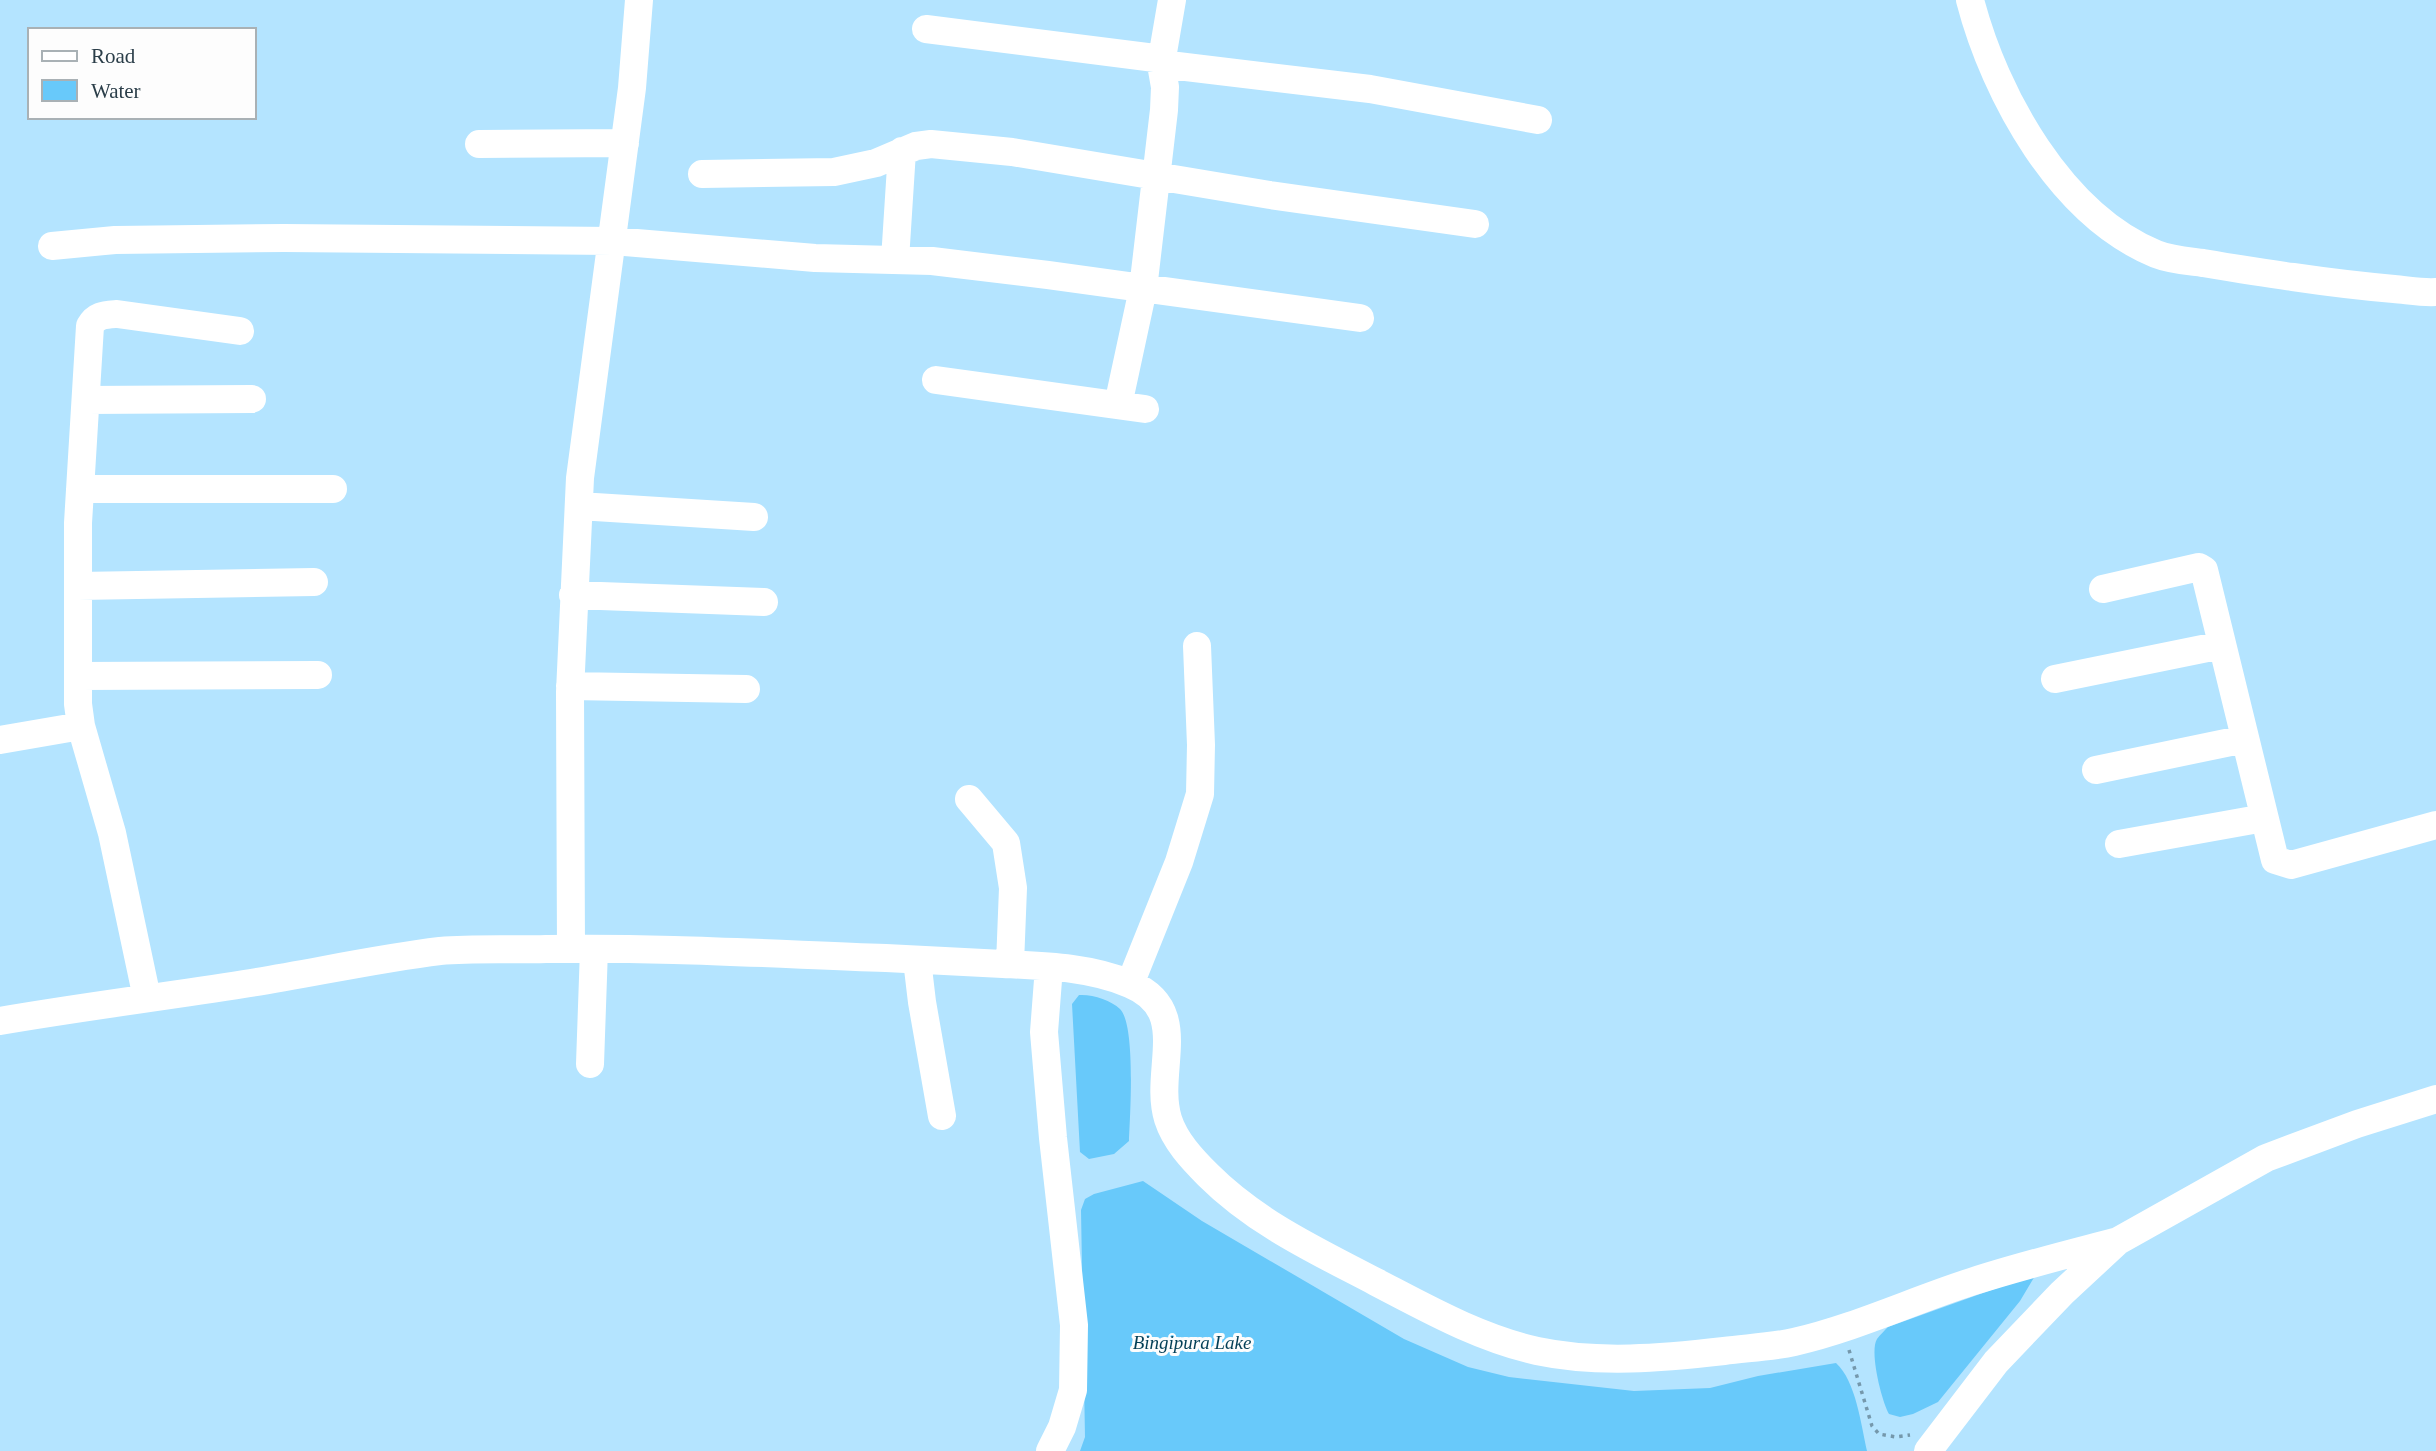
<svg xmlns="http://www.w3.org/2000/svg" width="2436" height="1451" viewBox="0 0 2436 1451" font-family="'Times New Roman',serif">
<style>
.water{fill:#68c9fa}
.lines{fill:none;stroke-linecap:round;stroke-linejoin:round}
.path{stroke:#7598ac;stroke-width:3.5;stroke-dasharray:3.5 5;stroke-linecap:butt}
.minor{stroke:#fff;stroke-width:28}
.labels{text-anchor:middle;stroke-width:6;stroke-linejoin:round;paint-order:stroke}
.water-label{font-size:19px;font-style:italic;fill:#033f57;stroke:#fdfdfd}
</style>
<rect width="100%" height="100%" fill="#b4e4ff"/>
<path class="water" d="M1079,995C1092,994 1111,1000 1120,1009C1136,1025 1130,1116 1129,1141L1114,1154L1089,1159L1080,1152L1072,1004Z
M1143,1181L1202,1221L1404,1339L1468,1367L1509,1377L1634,1391L1710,1388L1758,1376L1836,1363C1856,1381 1861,1425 1867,1451H1080L1085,1437L1081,1210L1085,1199L1094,1194Z
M2036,1274L2020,1301L1938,1402L1913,1414L1900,1417L1889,1414C1882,1402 1869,1352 1877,1339C1880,1335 1885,1330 1888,1327Z"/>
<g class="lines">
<path class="path" d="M1849,1350L1872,1426L1879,1434L1896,1437L1910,1435"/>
<path class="minor" d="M1970,0C1995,96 2061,215 2156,254C2171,260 2188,261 2203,263C2233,268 2263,273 2293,277C2327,282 2360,286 2394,289C2407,290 2422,293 2436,292
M926,29L1155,58L1161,64L1370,89L1538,120
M479,144L625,143
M702,174L834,172L876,163L916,146L931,144L1012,152L1270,195L1475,224
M52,246L115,240L284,238L613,241L815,258L932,261L1048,275L1360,318
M895,260L902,151
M936,380L1145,409
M86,400L252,399
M1118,405L1143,289L1164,110L1165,87L1161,64L1172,0
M80,489H333
M579,506L754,517
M78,586L314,582
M2103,589L2199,567L2204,570L2275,860L2291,865L2436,825
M573,595L764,602
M78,676L318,675
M2055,679L2222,645
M570,686L746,689
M0,740L81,726
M2096,770L2245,739
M969,799L1006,843L1013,888L1010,964
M2119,844L2264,818
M571,949L570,692L580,478L632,88L639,0
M917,960L922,1002L942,1116
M1049,967L1044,1032L1053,1138L1074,1325L1073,1390L1062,1427L1050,1451
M1130,984L1179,862L1200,794L1201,745L1197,646
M147,998L112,833L81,726L78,704V523L90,326C96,315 104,315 117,314L240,331
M0,1021C81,1007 162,997 244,984C309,974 374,959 440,951C475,948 511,950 546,949C659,947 773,954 886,958C925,960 964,962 1003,964C1045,966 1090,967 1130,984C1193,1010 1153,1070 1168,1119C1175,1141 1192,1159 1208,1175C1256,1223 1317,1251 1376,1282C1428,1309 1479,1338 1537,1351C1598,1364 1663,1358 1724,1351C1747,1348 1771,1347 1794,1342C1855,1328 1912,1301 1971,1282C2020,1266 2069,1254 2118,1241
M590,1064L594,949
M1928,1451L1996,1362L2062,1293L2118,1241L2266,1158L2357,1124L2436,1099"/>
</g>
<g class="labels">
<g class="water-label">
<text x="1192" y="1349">Bingipura Lake</text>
</g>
</g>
<rect x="28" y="28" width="228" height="91" fill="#fdfdfd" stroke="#a9b1b5" stroke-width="2"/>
<rect x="42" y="51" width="35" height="10" fill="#ffffff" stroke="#a9b1b5" stroke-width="2"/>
<text x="91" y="63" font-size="21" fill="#2b3e49">Road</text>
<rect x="42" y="80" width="35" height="21" fill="#68c9fa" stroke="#a9b1b5" stroke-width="2"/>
<text x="91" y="98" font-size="21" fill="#2b3e49">Water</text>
</svg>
